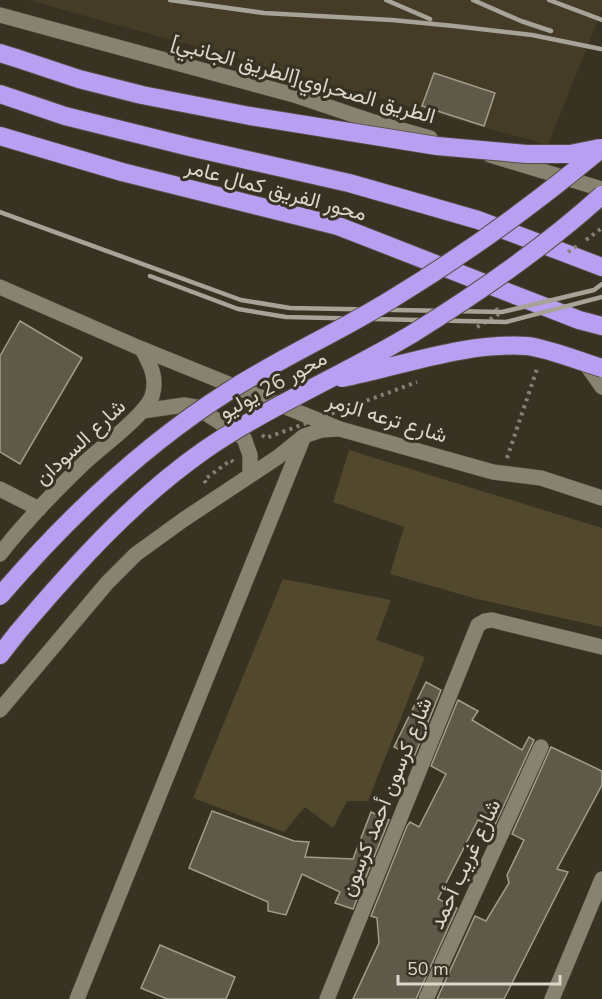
<svg xmlns="http://www.w3.org/2000/svg" width="602" height="999" viewBox="0 0 602 999" font-family="'Nunito Sans',Vazirmatn,sans-serif">
<style>
.built{fill:#443c26}
.green{fill:#52482c}
.building{fill:#5f5949;stroke:#a39c8b;stroke-width:1.5}
.lines{fill:none;stroke-linecap:round;stroke-linejoin:round}
.minor-casing{stroke:#534f41;stroke-width:16}
.highway-casing{stroke:#534f41;stroke-width:20}
.path{stroke:#858073;stroke-width:4;stroke-dasharray:3 4.5;stroke-linecap:butt}
.minor{stroke:#888270;stroke-width:15}
.highway{stroke:#b99ff1;stroke-width:18}
.rail{stroke:#a7a398;stroke-width:4.5}
.highway-bridge-casing{stroke:#534f41;stroke-width:20;stroke-linecap:butt}
.path-bridge{stroke:#858073;stroke-width:4;stroke-dasharray:3 4.5;stroke-linecap:butt}
.highway-bridge{stroke:#b99ff1;stroke-width:18}
.labels{text-anchor:middle;stroke-width:6;stroke-linejoin:round;paint-order:stroke}
.street-label{font-size:21px;fill:#dad7cd;stroke:#383223}
</style>
<rect width="100%" height="100%" fill="#383223"/>
<path class="built" d="M28,0H602V10L548,145Z"/>
<path class="green" d="M349,450L602,528V627L477,599L390,574L404,527L333,502Z
M283,579L391,600L376,640L425,657L368,801H347L333,828L305,807L284,832L193,798Z"/>
<path class="building" d="M434,73L495,93L484,126L422,106Z
M20,321L82,358L20,464L0,452V356Z
M426,682L441,690L414,757L394,747Z
M458,700L478,711L472,720L522,750L529,737L534,740L494,827L478,820L438,899L457,908L416,999H353L379,943L377,918L371,916L407,826L410,822L419,827L446,774L431,766Z
M551,747L602,771V785L557,869L568,872L504,999H437L475,916L486,921L509,883L507,875L524,840L512,834Z
M212,811L294,841L309,842L305,857L353,859L371,812L389,820L353,909L335,903L340,892L302,874L286,915L268,911V902L189,868Z
M160,945L235,977L226,999H167L141,988Z"/>
<g class="lines">
<defs>
<path id="minor" d="M0,15L294,95L374,122L430,138
M490,155L602,189
M0,287L142,349L340,429L493,472L541,478L602,498
M585,363L602,387
M143,411L184,405L196,407L244,438L250,455V475
M0,489L39,509
M0,554C24,523 52,494 81,466C97,450 146,415 152,396C158,378 150,364 142,349
M0,710L107,583L136,554L183,520L278,457L304,436L322,430L337,429
M77,999L304,436
M327,999L478,625L485,621L492,620L602,647
M426,999L541,747
M552,999L602,879"/>
<path id="highway" d="M0,53L16,58
M0,94L65,116L190,147L349,183L426,205L478,220L602,267
M0,136L122,172L338,226L579,320L602,326
M0,655L18,632"/>
</defs>
<use href="#minor" class="minor-casing"/>
<use href="#highway" class="highway-casing"/>
<path class="path" d="M586,240L602,228
M477,327L499,314L496,308
M507,458L538,366
M206,483L204,480L231,460L233,462"/>
<use href="#minor" class="minor"/>
<use href="#highway" class="highway"/>
<path class="rail" d="M170,0L264,13L392,20L454,26L532,35L601,49
M386,0L430,19
M473,0L521,21L551,31
M549,0L602,20
M0,212L241,300L290,308L502,312L594,290L602,284
M150,276L238,309L286,317L506,322L602,297"/>
<defs>
<path id="highway-bridge" d="M16,58L79,79L142,95L250,116L437,146L526,154H570L600,148
M342,378C402,366 465,342 527,346C547,348 582,362 602,368
M0,596C67,518 142,446 229,391C282,357 339,332 392,299C466,254 535,204 602,148
M18,632C74,566 134,499 206,449C271,405 345,374 412,334C478,293 545,247 602,195"/>
</defs>
<use href="#highway-bridge" class="highway-bridge-casing"/>
<path class="path-bridge" d="M568,252L580,244
M262,435L266,438L417,382"/>
<use href="#highway-bridge" class="highway-bridge"/>
</g>
<g class="labels">
<g class="street-label">
<text transform="translate(303 79) rotate(16)" y="7">الطريق الصحراوي[الطريق الجانبي]</text>
<text transform="translate(276 190) rotate(15)" y="7">محور الفريق كمال عامر</text>
<text transform="translate(273 385) rotate(-29)" y="7">محور 26 يوليو</text>
<text transform="translate(387 418) rotate(17)" y="7">شارع ترعه الزمر</text>
<text transform="translate(80 442) rotate(-43)" y="7">شارع السودان</text>
<text transform="translate(386 797) rotate(-68)" y="7">شارع كرسون أحمد كرسون</text>
<text transform="translate(465 864) rotate(-65)" y="7">شارع غريب أحمد</text>
</g>
</g>
<path d="M398 975v9h162v-9" fill="none" stroke="#dad7cd" stroke-width="3"/>
<text x="407" y="975" font-size="18" fill="#dad7cd" stroke="#383223" stroke-width="4.5" paint-order="stroke">50 m</text>
</svg>
